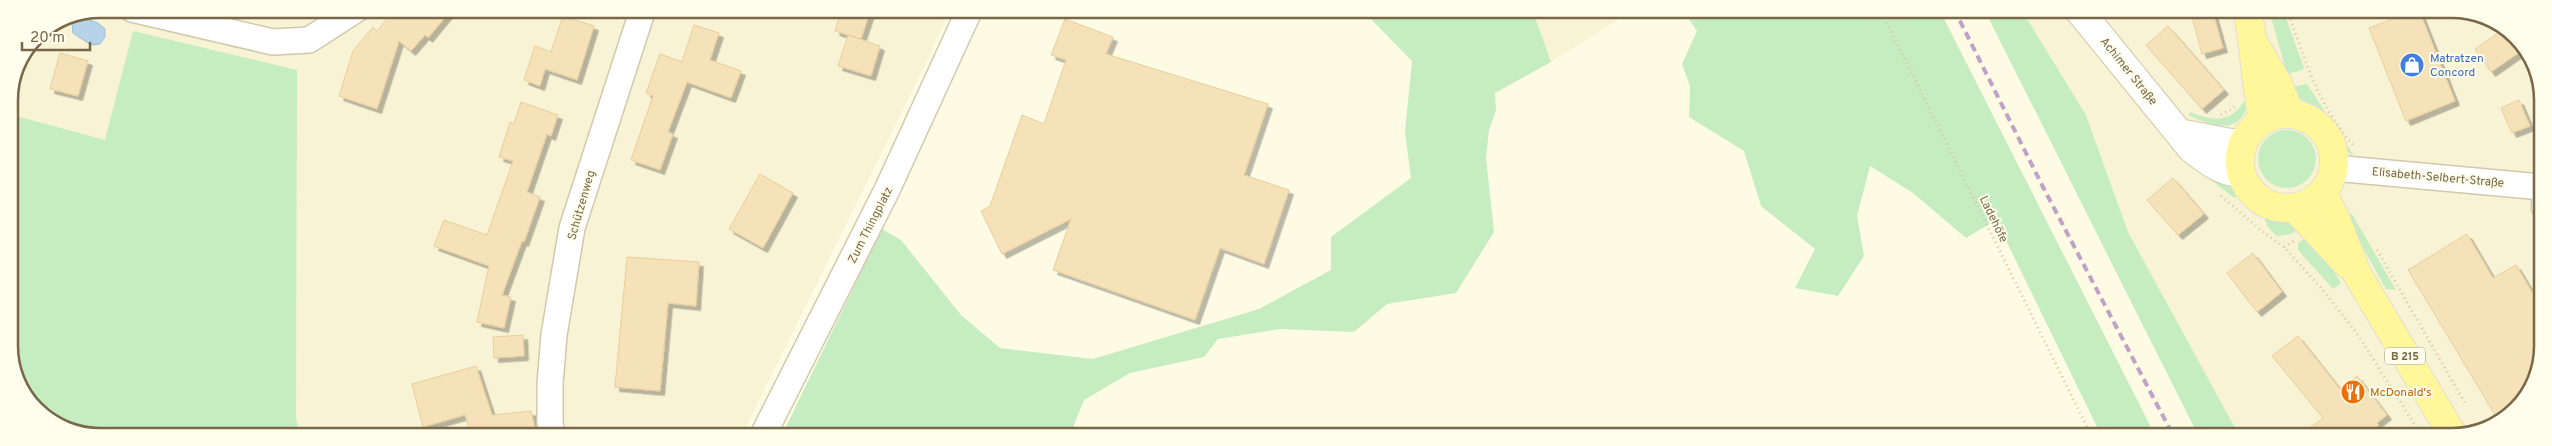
<svg xmlns="http://www.w3.org/2000/svg" width="2552" height="446" viewBox="0 0 2552 446" font-family="Overpass,sans-serif">
<style>
.residential{fill:#f8f3d4}
.green{fill:#c6ecc1}
.water{fill:#b7d3e8;stroke:#9cbfdb}
.building{fill:#f5e2b9;stroke:#e8ce99;filter:url(#shadow)}
.lines{fill:none;stroke-linecap:round;stroke-linejoin:round}
.lane-casing{stroke:#d2c8ac;stroke-width:15}
.street-casing{stroke:#d2c8ac;stroke-width:28}
.secondary-casing{stroke:#d5caa9;stroke-width:30}
.primary-casing{stroke:#e1ded7;stroke-width:30}
.path{stroke:#dac69c;stroke-width:3;stroke-dasharray:1 4;stroke-linecap:butt}
.lane{stroke:#fff;stroke-width:12}
.street{stroke:#fff;stroke-width:25}
.secondary{stroke:#fff;stroke-width:28}
.primary{stroke:#fff799;stroke-width:28}
.rail{stroke:#c1a1c8;stroke-width:4;stroke-dasharray:8 5;stroke-linecap:butt}
.labels{text-anchor:middle;stroke-width:4;stroke-linejoin:round;paint-order:stroke}
.shield{fill:#fffdeb;stroke:#a09479;stroke-width:1}
.shield-label{font-size:11px;font-weight:bold;fill:#786748}
.shop-label{font-size:12px;fill:#366cbe;stroke:#fffdeb;text-anchor:start}
.street-label{font-size:12px;fill:#786748;stroke:#fffdeb}
.food-label{font-size:12px;fill:#c56008;stroke:#fffdeb;text-anchor:start}
.rim{fill:none;stroke:#786748;stroke-width:2.5}
</style>
<defs>
<filter id="shadow"><feDropShadow dx="4.5" dy="4.5" stdDeviation="0" flood-color="#0004"/></filter>
</defs>
<rect width="100%" height="100%" fill="#fefbe4"/>
<path class="residential" d="M100,9H950L927,61L741,437H301L296,418L105,141L9,114V99L16,65L36,35L65,16Z
M1532,9H1635L1551,62Z
M2021,9L2464,10L2516,35L2541,82L2542,358L2512,414L2453,437H2240L2128,232L2086,115Z"/>
<path class="green" d="M1361,9H1532L1551,62L1495,93L1496,111L1489,130L1486,158L1494,232L1456,293L1387,304L1354,332L1280,329L1218,339L1204,357L1130,373L1084,400L1069,437H781L882,229L901,240L961,315L1000,348L1093,359L1259,309L1331,270V237L1411,178L1405,132L1412,61Z
M1682,9H1939L2156,437H2102L1996,220L1966,238L1913,193L1870,166L1857,216L1864,256L1838,296L1795,288L1815,249L1761,206L1744,151L1689,117L1690,86L1682,64L1697,31Z
M1984,9H2021L2086,115L2128,232L2240,437H2199Z
M2269,10H2283L2304,68L2302,70L2287,74Z
M133,31L297,70L296,418L301,437L88,436L40,414L12,370L9,114L105,140Z
M2307,84L2354,156C2340,148 2337,133 2328,122C2316,108 2300,103 2291,87Z
M2249,98C2243,136 2214,128 2189,115L2190,112C2204,118 2222,123 2235,112C2241,107 2243,101 2249,98Z
M2258 159a29 29 0 1 1 58 0a29 29 0 1 1-58 0Z
M2194,167L2227,180L2248,198L2233,197Z
M2265,210L2283,215L2297,230L2291,234L2277,236C2268,228 2263,223 2265,210Z
M2348,214H2352L2396,290L2386,289L2346,217Z
M2310,235L2341,283L2333,289L2298,250V243Z"/>
<path class="water" d="M78,16L98,23L105,29V37L100,44L91,45L73,33L72,23Z"/>
<path class="building" d="M395,9H452L428,38L425,35L411,51L399,41L377,109L339,96L353,51L373,27L377,31Z
M842,9H871L861,39L835,31Z
M2190,9H2212L2223,48L2202,54Z
M2416,10H2419L2455,101L2406,121L2369,28Z
M563,16L594,26L577,80L545,69L540,86L524,80L535,46L551,52Z
M1065,19L1113,37L1106,54L1268,104L1244,175L1289,190L1264,264L1220,248L1195,320L1053,270L1071,219L1002,254L981,211L990,206L1022,115L1044,124L1066,60L1051,55Z
M694,25L719,33L710,60L741,71L731,98L687,82L668,132L673,134L660,170L631,160L653,96L646,93L660,54L682,62Z
M2168,26L2224,90L2202,109L2146,45Z
M2504,29L2516,35L2524,49L2491,72L2475,49Z
M848,35L880,46L871,76L838,66Z
M60,53L88,61L78,96L50,89Z
M2519,100L2530,126L2512,133L2501,108Z
M521,102L558,115L551,136L547,134L527,192L540,197L524,242L522,241L502,295L511,297L504,328L477,322L489,266L434,246L444,220L487,235L513,161L499,157L510,122L514,124Z
M760,174L793,193L763,248L729,229Z
M2173,178L2204,214L2178,235L2147,200Z
M2467,234L2493,278L2516,265L2532,292L2542,286V358L2512,414L2498,420L2408,270Z
M2253,253L2282,292L2257,312L2227,273Z
M627,257L699,262L696,306L668,303L660,391L615,387Z
M523,335L524,356L494,358L493,337Z
M2298,336L2340,389L2357,376L2387,415L2377,423L2379,425L2364,437H2298L2323,418L2272,356Z
M476,366L492,415L531,411L537,437H472L465,415L423,427L412,384Z"/>
<g class="lines">
<defs>
<path id="lane" d="M2539,187L2538,208L2542,219"/>
<path id="street" d="M132,9L273,42L309,40L357,9
M2334,168L2542,187
M553,437L550,423V384L554,335L572,228L643,9
M762,437L887,190L970,9"/>
<path id="secondary" d="M2078,9L2191,148C2206,160 2221,172 2240,173
M2179,133L2241,145"/>
<path id="primary" d="M2247,9C2255,46 2255,83 2263,120
M2256,47L2278,84L2290,114
M2240 161a47 47 0 1 1 94 0a47 47 0 1 1-94 0Z
M2322,193L2335,217L2357,274L2454,437
M2294,207L2347,264"/>
</defs>
<use href="#lane" class="lane-casing"/>
<use href="#street" class="street-casing"/>
<use href="#secondary" class="secondary-casing"/>
<use href="#primary" class="primary-casing"/>
<path class="path" d="M1880,9L2092,437
M2287,10C2304,57 2319,108 2354,146
M2221,115L2235,107
M2221,196L2263,232L2284,247L2321,288L2356,332L2417,428
M2284,247L2294,241
M2377,250L2465,403"/>
<use href="#lane" class="lane"/>
<use href="#street" class="street"/>
<use href="#secondary" class="secondary"/>
<use href="#primary" class="primary"/>
<path class="rail" d="M1954,9L2043,187L2174,437"/>
</g>
<defs>
<symbol id="shop-disc" viewBox="-11 -11 22 22"><circle r="9.5" fill="#3f7fe0" stroke="#fffdeb"/><path d="M-5-2.5h2.3a2.7 3.5 0 0 1 5.4 0H5L5.5 6h-11ZM-1.5-2.5h3a1.5 2.3 0 0 0-3 0Z" fill="#fff"/></symbol>
<symbol id="restaurant-disc" viewBox="-11 -11 22 22"><circle r="9.5" fill="#e8710a" stroke="#fffdeb"/><path d="M-5-6h1v4h1v-4h1v4h1v-4h1v5L-1.5 .5V6h-2V.5L-5-1ZM5-6V6H3V1.5H1.5Q1.5-4 5-6Z" fill="#fff"/></symbol>
</defs>
<g fill-rule="evenodd">
<use href="#shop-disc" x="2398" y="51" width="28" height="28"/>
<use href="#restaurant-disc" x="2339" y="378" width="28" height="28"/>
</g>
<g class="labels">
<rect class="shield" x="2385" y="347.5" width="40" height="17" rx="4"/>
<g class="shield-label">
<text x="2405" y="360">B 215</text>
</g>
<g class="shop-label">
<text x="2430" y="62">Matratzen<tspan x="2430" dy="14">Concord</tspan></text>
</g>
<g class="street-label">
<text transform="translate(2129 71) rotate(51)" y="4">Achimer Straße</text>
<text transform="translate(2438 177) rotate(5)" y="4">Elisabeth-Selbert-Straße</text>
<text transform="translate(581 205) rotate(-74)" y="4">Schützenweg</text>
<text transform="translate(1994 219) rotate(64)" y="4">Ladehöfe</text>
<text transform="translate(870 225) rotate(-63)" y="4">Zum Thingplatz</text>
</g>
<g class="food-label">
<text x="2370" y="396">McDonald's</text>
</g>
</g>
<path d="M0 0H2552V446H0ZM100 18H2452A82 82 0 0 1 2534 100V346A82 82 0 0 1 2452 428H100A82 82 0 0 1 18 346V100A82 82 0 0 1 100 18Z" fill="#fffdeb" fill-rule="evenodd"/>
<path class="rim" d="M100 18H2452A82 82 0 0 1 2534 100V346A82 82 0 0 1 2452 428H100A82 82 0 0 1 18 346V100A82 82 0 0 1 100 18Z"/>
<path d="M22 42v8h68v-8" fill="none" stroke="#786748" stroke-width="2.5"/>
<text x="30" y="42" font-size="15" fill="#786748" stroke="#fffdeb" stroke-width="4" paint-order="stroke">20 m</text>
</svg>
